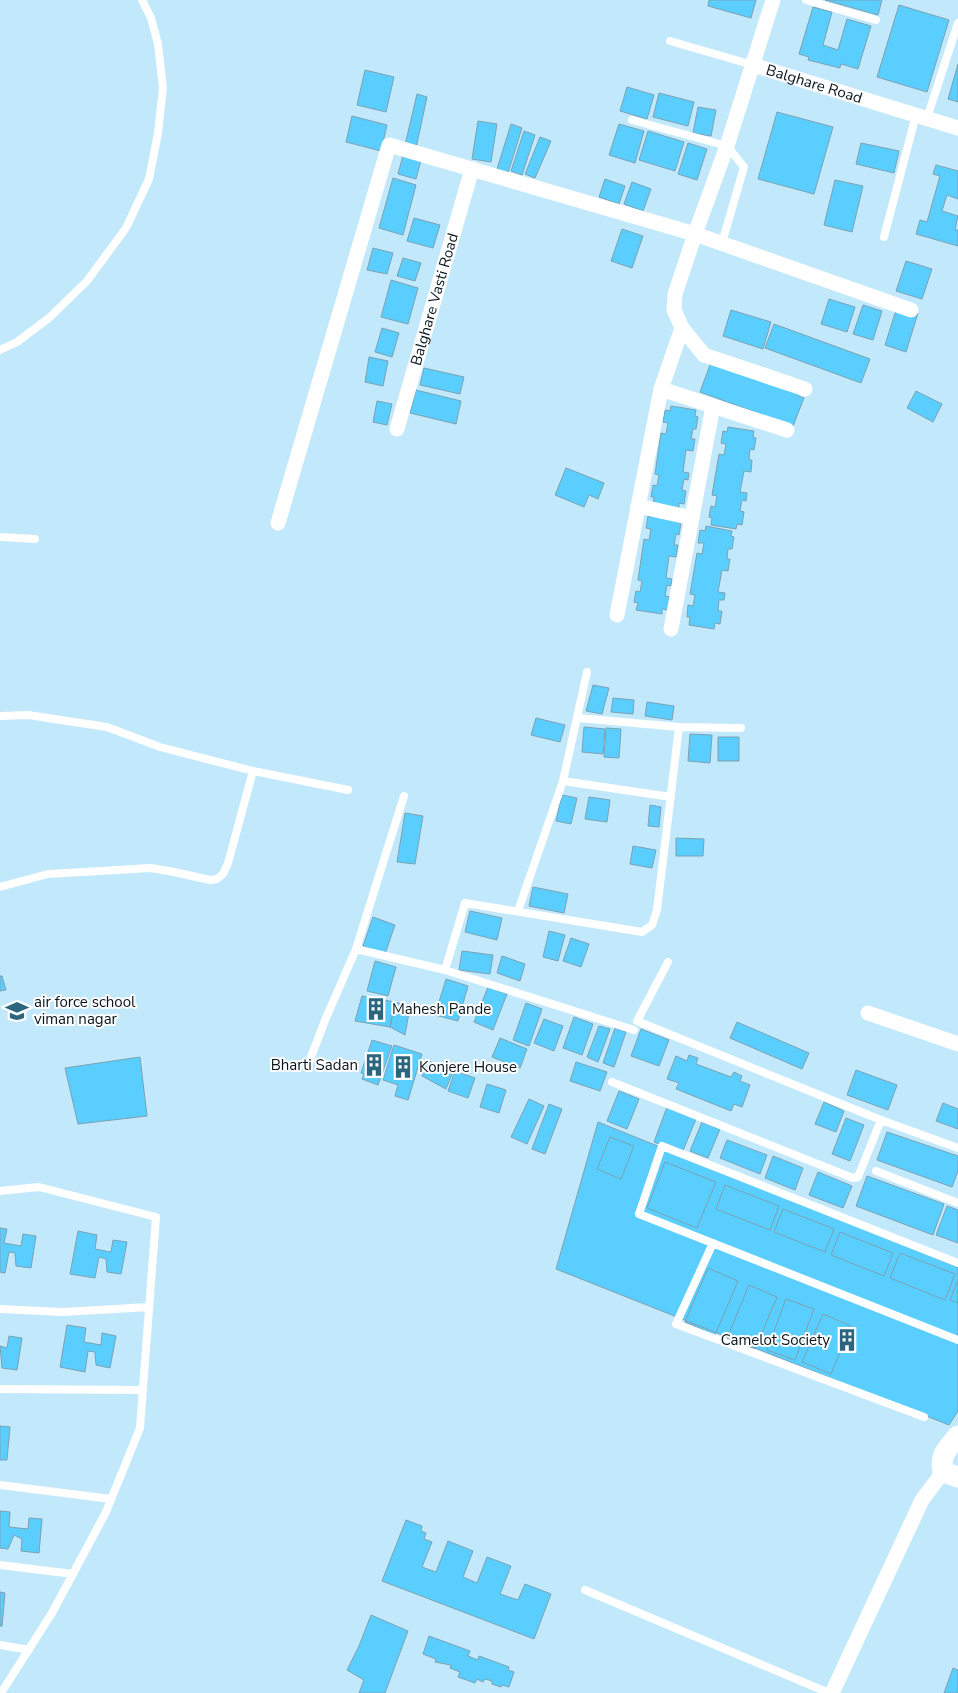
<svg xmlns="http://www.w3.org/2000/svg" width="958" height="1693" viewBox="0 0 958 1693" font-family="'Nunito Sans',sans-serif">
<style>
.building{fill:#5acefe;stroke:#7ca1b2}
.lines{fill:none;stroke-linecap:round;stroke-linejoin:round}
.lane{stroke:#fff;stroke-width:8}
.street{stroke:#fff;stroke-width:15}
.secondary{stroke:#fff;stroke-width:21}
.labels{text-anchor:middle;stroke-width:4;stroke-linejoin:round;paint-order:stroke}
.street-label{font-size:15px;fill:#07151b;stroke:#fff}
.poi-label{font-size:15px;fill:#07151b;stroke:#fff;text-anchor:start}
</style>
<rect width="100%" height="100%" fill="#c2e8fb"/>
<path class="building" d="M709,0H756L751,18L708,6Z
M825,0H882L878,15Z
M899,5L949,20L927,92L877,77Z
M813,7L832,12L823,45L838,50L847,19L871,26L858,69L841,64L840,68L808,60L809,57L799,54Z
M958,64V102L948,99Z
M365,70L394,77L386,112L357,105Z
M627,87L654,95L647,119L620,111Z
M659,93L694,102L688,126L653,117Z
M417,94L427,97L416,148L405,145Z
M698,107L716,110L711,136L693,133Z
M777,112L833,127L814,194L758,179Z
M352,116L387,125L381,151L346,142Z
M478,121L497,124L491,162L472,159Z
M511,124L522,128L508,173L497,169Z
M619,124L644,131L635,163L609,155Z
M524,131L535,135L522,175L511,171Z
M648,131L684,142L675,171L639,160Z
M540,137L551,141L535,178L525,174Z
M688,143L707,149L697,180L678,174Z
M861,143L899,151L894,173L856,164Z
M403,155L421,160L416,179L398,174Z
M936,165L958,171V199L947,195L942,211L958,216L955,230H958V246L916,234L920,220L927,222L940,176L933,174Z
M393,178L416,185L403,235L379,228Z
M605,179L625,186L619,204L599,197Z
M835,180L863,186L852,232L824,225Z
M632,182L651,189L643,211L624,204Z
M414,218L440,225L433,248L407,241Z
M622,229L643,236L632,268L611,261Z
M373,248L393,253L387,274L367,270Z
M403,258L421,263L415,281L397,276Z
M906,261L932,269L922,299L896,291Z
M391,280L418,288L408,324L381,317Z
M829,299L855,307L847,332L821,324Z
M863,305L882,311L873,340L853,334Z
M897,307L918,313L906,352L885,345Z
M731,310L771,322L763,349L723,336Z
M774,324L870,359L861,383L765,348Z
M382,328L399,333L392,357L375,352Z
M369,357L388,361L383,386L365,382Z
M711,362L799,393L798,396L804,398L793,426L700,392Z
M424,368L464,377L460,394L420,385Z
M416,390L461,401L456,424L410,413Z
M916,391L942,404L933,422L907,408Z
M377,401L392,404L387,425L373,422Z
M671,406L696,410L695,416L698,417L696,429H693L691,439H695L693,451L686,450L683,472L689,473L688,480L684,479L682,490L686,491L684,504L679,503V508L653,504L654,497H651L653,485L657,486L659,475L655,474L661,433L666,434L668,423L663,422L665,410L670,411Z
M728,427L754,431L753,437L756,438L754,450L750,449L749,460H752L751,472L744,471L740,492L747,493L746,501L742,500L740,511L744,512L742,525L737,524L736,529L711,525L712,518L709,517L711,506L715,507L717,496L712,495L719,454L724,455L726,444L721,443L723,431L727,432Z
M566,468L604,483L598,499L589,495L584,507L555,495Z
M654,512L681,523L679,535L676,534L674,545H678L676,557L669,556L666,578L672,579L671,586L667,585L665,596L670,597L668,610L662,609V614L636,610L638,603L634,602L636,591L640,592L642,581L638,580L644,539L649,540L651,529L646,528L648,516L653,517Z
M706,526L732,531L731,536L734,537L732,549H728L727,559H730L728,571L722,570L718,592L725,593L724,600H719L718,611H722L720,624L715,623L714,629L689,625L690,617H687L688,605L693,606L695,595L690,594L697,553L702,554L704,543H698L700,530L705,531Z
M593,685L609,688L602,714L586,711Z
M613,698L634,700L633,714L611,712Z
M647,702L674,706L672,720L645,716Z
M536,718L565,725L560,742L531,735Z
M584,727L605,729L603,754L582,752Z
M606,728L621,729L619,758L604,757Z
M690,734L712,735L710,763L688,761Z
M718,737H739V761H718Z
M562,795L577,798L571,824L556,821Z
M589,797L610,800L607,822L585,819Z
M650,805L661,807L659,827L648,826Z
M405,813L423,816L415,864L397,862Z
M676,838L704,839L703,856H676Z
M633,846L656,850L652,868L630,864Z
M533,887L568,894L564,913L529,906Z
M470,911L502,918L497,940L465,932Z
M373,917L395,925L385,954L363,946Z
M549,931L565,935L558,961L543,957Z
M571,938L589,944L581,967L563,961Z
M462,951L493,955L490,974L459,970Z
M502,956L525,964L520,981L497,973Z
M375,961L396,967L388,996L367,991Z
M0,976H2L6,990L0,991Z
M446,979L468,986L458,1021L435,1015Z
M488,987L507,994L493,1030L474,1022Z
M362,996L395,1002L390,1027L355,1021Z
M395,1002L410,1007L405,1035L390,1027Z
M526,1003L542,1009L529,1046L513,1040Z
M574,1017L593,1024L582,1055L563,1048Z
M544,1019L563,1026L554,1051L534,1043Z
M737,1022L809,1053L802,1069L730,1038Z
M599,1026L610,1029L598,1062L587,1057Z
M615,1028L626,1032L614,1067L603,1063Z
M641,1029L669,1040L659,1066L631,1056Z
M500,1038L527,1049L520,1068L492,1057Z
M372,1040L392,1046L378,1085L362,1079L364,1074L361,1073Z
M394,1045L422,1054L408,1100L395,1096L398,1085L383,1080Z
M689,1055L698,1058L696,1064L731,1077L734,1072L742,1076L740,1081L750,1085L742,1107L734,1104L731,1111L676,1089L679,1083L667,1079L676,1056L687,1061Z
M140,1057L147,1116L78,1124L65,1068Z
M427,1060L453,1072L446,1089L422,1076Z
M576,1062L607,1072L600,1091L570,1081Z
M856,1070L897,1085L888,1110L847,1095Z
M455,1071L475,1078L468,1098L448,1091Z
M487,1084L506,1090L499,1113L480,1107Z
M619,1091L639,1099L627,1129L607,1121Z
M529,1099L544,1106L527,1144L511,1137Z
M824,1102L844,1111L836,1132L815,1124Z
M943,1103L958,1109V1129L936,1121Z
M549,1104L562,1109L545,1154L532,1149Z
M667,1107L696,1119L682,1153L654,1142Z
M846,1118L864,1125L850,1161L832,1154Z
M598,1122L958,1267V1411L949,1425L556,1269Z
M702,1122L720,1129L708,1158L690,1151Z
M887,1132L958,1156V1171L952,1187L877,1160Z
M610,1137L634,1146L621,1179L597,1169Z
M727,1140L767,1155L760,1174L720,1158Z
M773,1156L803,1168L795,1190L765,1178Z
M665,1162L716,1182L697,1228L647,1208Z
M818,1172L852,1186L843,1208L809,1195Z
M867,1176L944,1204L933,1235L856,1206Z
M725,1185L779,1206L770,1230L716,1209Z
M947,1206L958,1210V1243L936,1235Z
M783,1209L834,1229L825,1252L774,1232Z
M0,1228L7,1229L4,1243L21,1246L23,1234L36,1236L31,1268L16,1266L15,1253L9,1252L5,1273L0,1272Z
M78,1231L97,1235L95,1249L111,1252L113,1240L127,1242L121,1274L107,1272L106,1259L99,1257L95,1278L70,1274Z
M840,1232L893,1253L884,1276L831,1255Z
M900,1253L955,1274L945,1300L890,1278Z
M708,1268L738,1281L715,1335L685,1322Z
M958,1280V1303L950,1300Z
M749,1285L777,1297L755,1349L727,1338Z
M786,1299L814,1309L795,1360L767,1350Z
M823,1314L851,1326L831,1374L802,1362Z
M67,1325L86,1328L84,1342L101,1345L102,1333L116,1336L110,1368L96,1365L95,1352L88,1351L85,1372L60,1367Z
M9,1336L22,1338L17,1370L2,1368L0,1346L7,1348Z
M0,1426L10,1427L7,1460H0Z
M0,1511L10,1512L9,1527L28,1529L29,1518L42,1519L39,1553L21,1551L22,1539L14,1535L8,1549L0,1548Z
M406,1520L422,1526L421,1531L426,1533L424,1539L432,1542L422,1567L436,1572L448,1541L473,1551L463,1577L477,1583L487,1557L511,1566L500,1594L518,1600L525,1584L551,1594L534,1639L382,1581Z
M0,1592L5,1593L2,1626H0Z
M371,1615L408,1631L385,1693H359L364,1680L347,1670L359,1646Z
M429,1636L470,1651L468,1656L478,1660L479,1656L509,1667L508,1670L514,1672L509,1687L502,1685L501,1687L492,1684V1681L485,1679L483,1682L477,1679L475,1683L458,1677L460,1672L450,1668L451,1665L435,1662L436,1659L423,1654Z
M953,1668L958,1670V1693H944Z"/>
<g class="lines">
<path class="lane" d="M806,0L876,20
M670,41L753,65
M927,118L958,23
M632,120L727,146L744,167L722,243
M884,237L916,115
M0,350L17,342L49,318L87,281L126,228L149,179L158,133L163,88L158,44L151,18L142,0
M0,537L35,539
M0,716L28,715L107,727L160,747L253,771L348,790
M578,718L679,727L741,728
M563,781L671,797
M0,887L48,874L151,868L174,872L210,880L217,879L223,874L228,863L253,771
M518,911L563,781L587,672
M356,949L445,970L634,1030
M668,962L637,1021L881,1120L958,1148
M445,970L465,903L642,932L652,925L657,910L679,727
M309,1062L326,1018L356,949L404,796
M612,1082L853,1178L858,1177L881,1120
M876,1171L958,1203
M0,1191L39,1187L156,1217L140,1428L106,1512L52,1613L1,1693
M713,1243L676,1324L924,1417
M958,1263L662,1146L639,1214L958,1340
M0,1309L63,1312L149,1307
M0,1389L143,1390
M0,1485L111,1499
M0,1565L73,1574
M585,1590L829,1693
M0,1645L29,1650"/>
<g class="street">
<path d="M773,0L727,146L695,234L675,294L674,310L682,328L704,355L805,389"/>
<path id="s1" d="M753,65L958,128"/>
<path d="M682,328L661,389L787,430"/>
<path id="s2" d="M397,429L472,169"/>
<path d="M638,506L692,518"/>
<path d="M278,523L389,145L695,234L911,310"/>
<path d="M617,615L661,389"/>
<path d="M671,629L713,406"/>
<path d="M868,1013L958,1044"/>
<path d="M832,1693L922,1500L943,1472"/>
</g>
<path class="secondary" d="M958,1436C948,1448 939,1455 943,1472L958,1477"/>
</g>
<defs>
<symbol id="building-bare" viewBox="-9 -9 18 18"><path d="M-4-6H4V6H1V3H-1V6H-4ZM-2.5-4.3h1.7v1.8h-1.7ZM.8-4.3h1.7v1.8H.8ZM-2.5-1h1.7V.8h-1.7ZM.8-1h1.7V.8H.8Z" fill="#2b657e" stroke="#fff" stroke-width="2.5" paint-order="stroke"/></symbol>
<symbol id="school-bare" viewBox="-9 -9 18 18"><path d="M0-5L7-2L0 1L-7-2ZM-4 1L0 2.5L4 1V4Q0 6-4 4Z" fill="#2b657e" stroke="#fff" stroke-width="2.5" paint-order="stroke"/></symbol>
</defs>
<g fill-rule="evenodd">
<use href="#building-bare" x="360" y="993" width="32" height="32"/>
<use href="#school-bare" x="1" y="995" width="32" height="32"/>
<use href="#building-bare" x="358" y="1049" width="32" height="32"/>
<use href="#building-bare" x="387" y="1051" width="32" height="32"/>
<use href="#building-bare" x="831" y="1324" width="32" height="32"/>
</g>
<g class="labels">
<g class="street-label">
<text dy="5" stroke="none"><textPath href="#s1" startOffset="64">Balghare Road</textPath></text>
<text dy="5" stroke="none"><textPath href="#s2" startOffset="135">Balghare Vasti Road</textPath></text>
</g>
<g class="poi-label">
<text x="34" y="1007">air force school<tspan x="34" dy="17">viman nagar</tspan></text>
<text x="392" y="1014">Mahesh Pande</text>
<text x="358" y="1070" text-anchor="end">Bharti Sadan</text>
<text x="419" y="1072">Konjere House</text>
<text x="830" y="1345" text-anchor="end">Camelot Society</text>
</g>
</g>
</svg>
